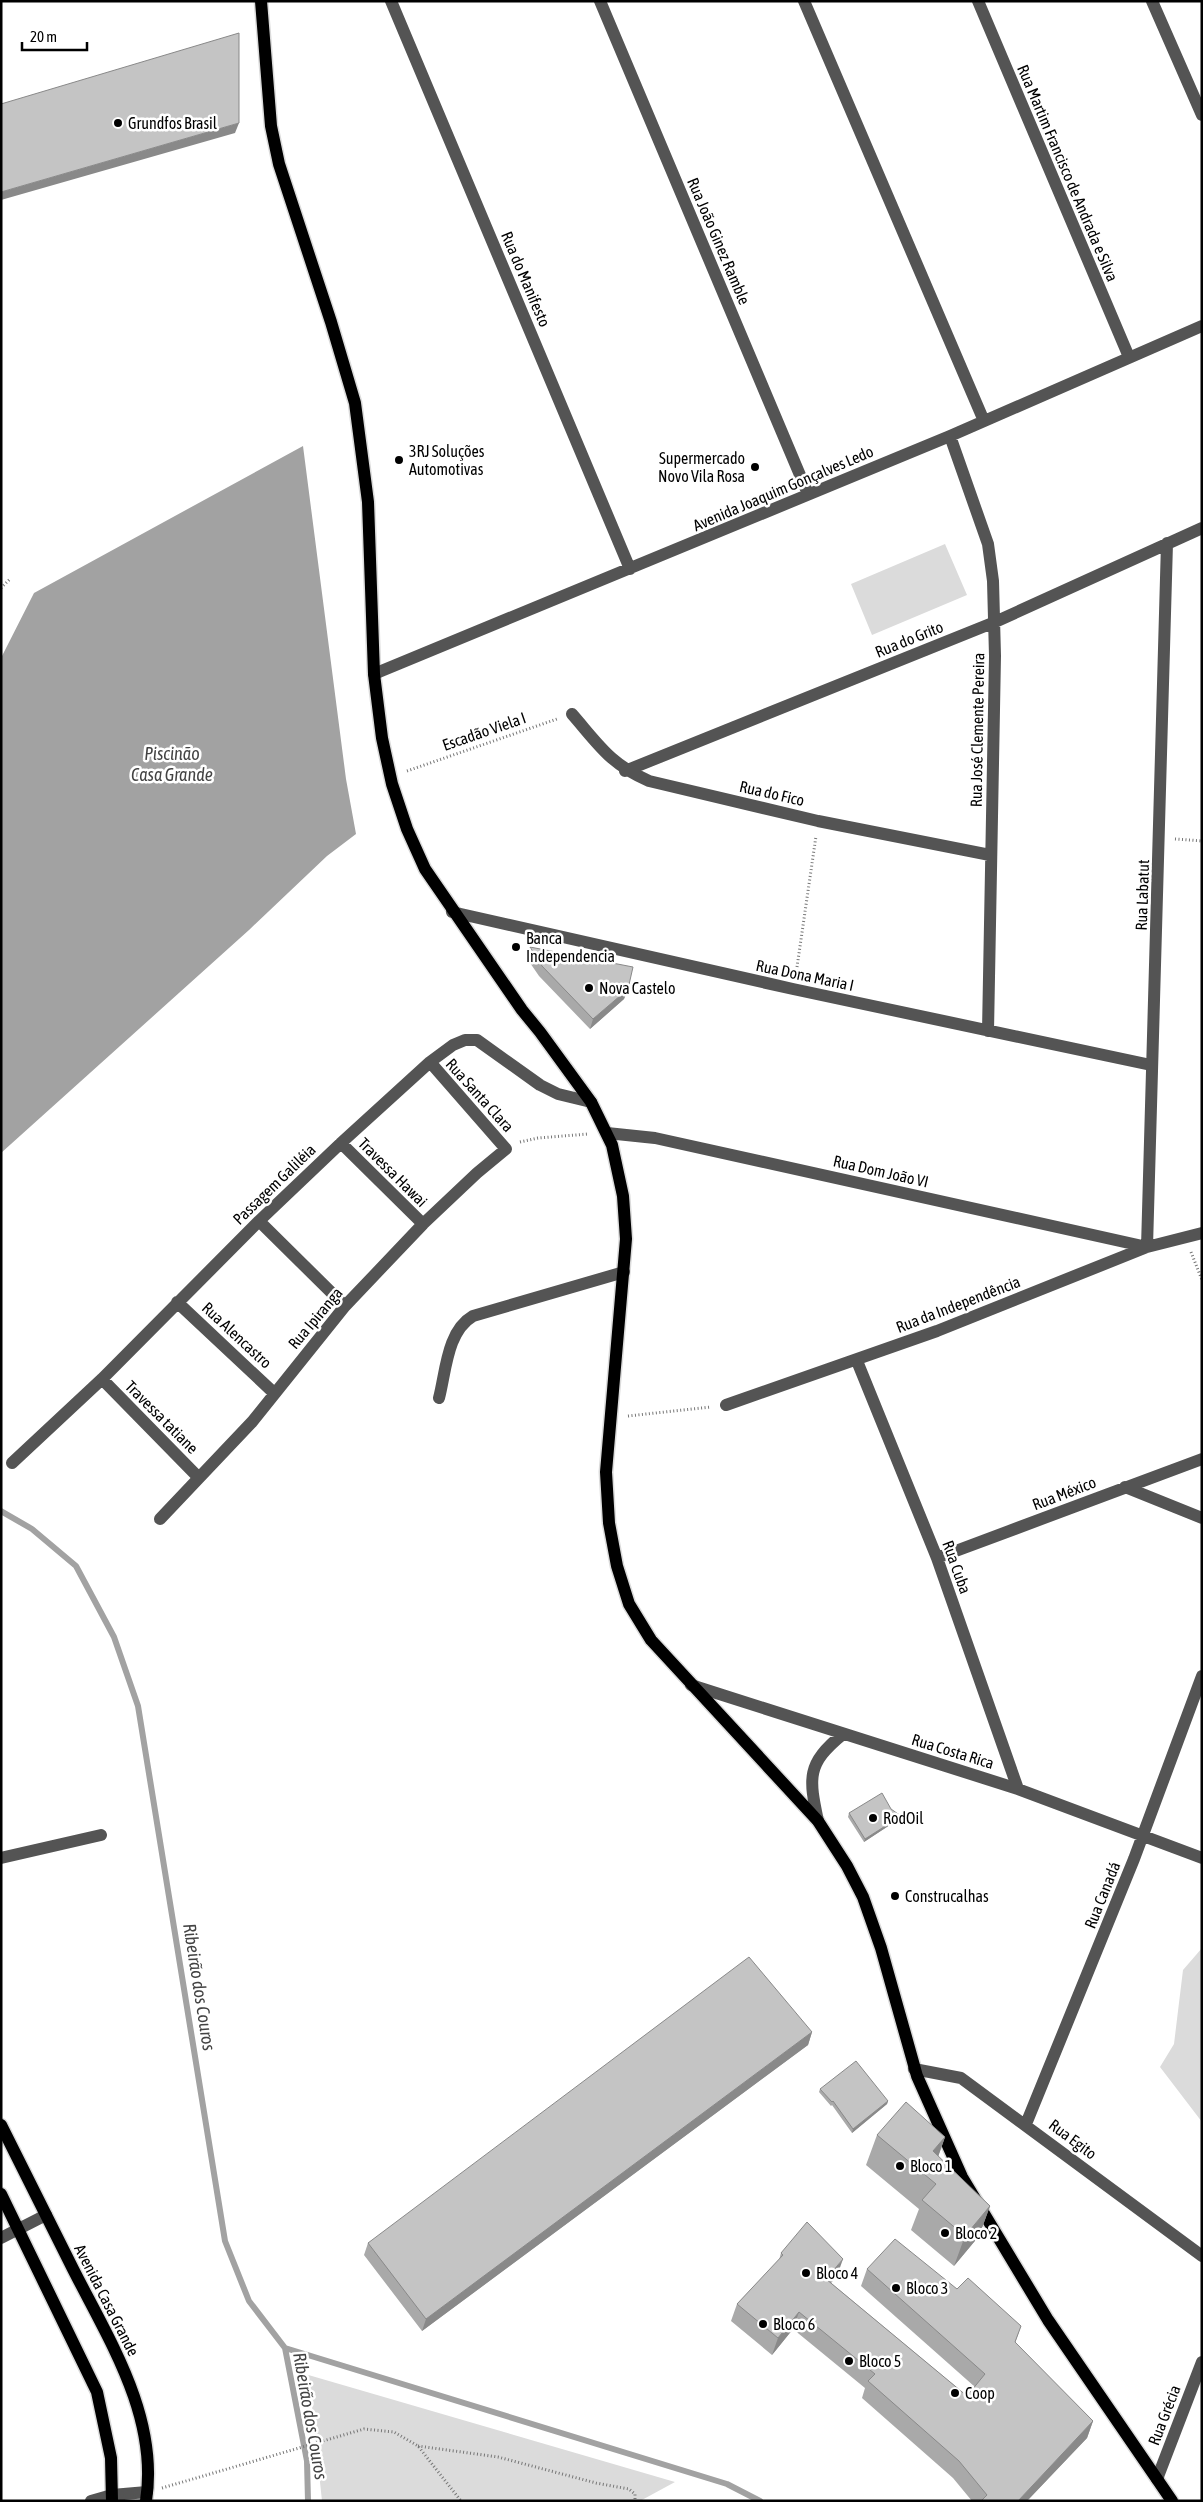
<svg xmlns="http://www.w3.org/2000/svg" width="1203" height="2502" viewBox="0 0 1203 2502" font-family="'Asap Condensed',sans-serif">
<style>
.green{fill:#dbdbdb}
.water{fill:#a2a2a2}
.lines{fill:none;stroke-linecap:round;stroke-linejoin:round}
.stream{stroke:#a2a2a2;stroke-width:6}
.major-casing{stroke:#dbdbdb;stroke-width:15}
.path{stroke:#767676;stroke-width:3;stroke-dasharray:1 2.5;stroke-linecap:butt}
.minor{stroke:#545454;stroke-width:12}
.major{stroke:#000;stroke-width:12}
.wall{fill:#a9a9a9}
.shaded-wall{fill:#898989}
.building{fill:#c4c4c4;stroke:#898989}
.poi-dot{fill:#000;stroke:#fff;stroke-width:2}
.labels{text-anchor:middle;stroke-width:5;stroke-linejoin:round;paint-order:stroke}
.poi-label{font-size:16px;fill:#000;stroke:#fff;text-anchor:start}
.street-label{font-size:16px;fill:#000;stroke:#fff}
.water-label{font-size:18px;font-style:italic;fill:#434343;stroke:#fff}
</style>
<rect width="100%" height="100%" fill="#fff"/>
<path class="green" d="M945,544L967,595L872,635L851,584Z
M1202,1948V2122L1160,2067L1174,2044L1183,1970Z
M305,2374L675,2482L640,2501H322L312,2406Z"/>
<path class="water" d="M303,446L346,779L356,834L327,856L249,930L1,1153V658L34,593Z"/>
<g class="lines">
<path class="stream" d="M1,1511L32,1529L76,1566L114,1637L138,1706L225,2241L249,2301L285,2348L307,2461L308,2501
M285,2348L727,2484L760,2501"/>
<defs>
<path id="major" d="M261,1L271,126L279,164L331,322L355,403L368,502L374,674L382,738L392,784L407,829L425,869L522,1010L540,1032L591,1102L612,1145L623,1196L626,1239L606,1472L609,1523L617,1566L629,1604L651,1640L818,1821L847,1866L863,1897L881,1948L917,2076L962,2177L1048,2320L1172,2501
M1,2125C25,2173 49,2221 73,2269C109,2340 159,2417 146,2501
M1,2194L97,2392L111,2458L112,2501"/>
</defs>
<use href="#major" class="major-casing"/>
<path class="path" d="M1,588L10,579
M407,771L557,719
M1175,839L1202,841
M796,974L816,836
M520,1142L538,1138L588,1134
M1191,1252L1202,1280
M628,1416L711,1407
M418,2446L498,2457L596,2483L629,2489L635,2494V2501
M162,2488L364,2429L394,2432L418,2446L461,2501"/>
<path class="minor" d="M391,1L630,569
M600,1L808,494
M804,1L984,421
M978,1L1129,357
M1152,1L1202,115
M950,436L988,544L993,581L995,656L988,1031
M374,674L950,436L1202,326
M572,714C599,745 610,764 649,781L818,821L990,855
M625,771L995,622L1202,528
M452,912L793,989L1151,1065
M607,1133L655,1138L1147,1247L1167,543
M341,1143L423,1224
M259,1221L345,1306
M177,1302L274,1393
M857,1361L937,1558L1018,1789
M102,1379L199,1478
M439,1398C446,1371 447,1331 473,1316L624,1272
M726,1405L937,1331L1147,1247L1202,1233
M12,1463L102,1379L259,1221L341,1143L430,1062L453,1045L465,1040H477L540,1085L558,1094L591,1102
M1125,1487L1202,1518
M160,1519L252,1422L345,1306L423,1224L477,1173L506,1149L430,1062
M937,1558L1202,1459
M691,1685L1018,1789L1202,1858
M818,1821C809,1778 806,1764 843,1734
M1,1858L101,1835
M914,2069L961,2078L1202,2256
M1026,2124L1134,1859L1202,1676
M1,2238L46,2215
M1157,2479L1202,2362
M91,2501L112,2495L147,2492"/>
<use href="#major" class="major"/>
</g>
<path class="wall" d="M530,947L628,989L624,999L590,1029L539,976L526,957Z
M891,1809L899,1819L864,1842L848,1817L849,1813Z
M812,2032L808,2045L422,2331L364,2255L368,2243Z
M820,2089L888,2101L887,2104L852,2133L832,2105L831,2106L819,2092Z
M877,2135L945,2137L938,2157L990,2206L979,2236L954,2266L911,2230L919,2209L866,2165Z
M781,2253L837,2276L831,2283L967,2396L975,2387L861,2286L867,2269L957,2289L1021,2326L1015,2343L1093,2421L1087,2438L1027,2501H972L953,2478L862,2398L865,2388L793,2329L772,2355L731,2321L737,2304L779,2260Z"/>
<path class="shaded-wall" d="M239,123L235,133L1,200V192Z
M628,989L624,999L590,1029L593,1019Z
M901,1816L899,1819L864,1842L865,1839Z
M812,2032L808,2045L422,2331L426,2319Z
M888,2101L887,2104L852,2133L853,2129Z
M945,2137L934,2168L933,2151Z
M990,2206L979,2236L954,2266L965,2236Z
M843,2259L837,2276L820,2295L826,2279Z
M799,2312L793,2329L772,2355L778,2338Z
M1093,2421L1087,2438L1027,2501H1018Z"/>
<path class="building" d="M239,33V123L1,192V104Z
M530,947L633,967L628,989L593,1019L542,966Z
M882,1793L891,1809L901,1816L865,1839L849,1813Z
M749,1957L812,2032L426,2319L368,2243Z
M856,2061L888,2101L853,2129L833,2101L832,2102L820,2089Z
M906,2102L945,2137L933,2151L990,2206L965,2236L922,2200L936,2184L877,2135Z
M807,2222L843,2259L826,2279L967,2396L985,2374L867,2269L895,2239L957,2289L968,2278L1021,2326L1015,2342L1093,2421L1018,2501H981L987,2495L959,2461L868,2381L875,2374L799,2312L778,2338L737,2304L783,2255L781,2253Z"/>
<g class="poi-dot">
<circle cx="118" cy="123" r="5"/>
<circle cx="399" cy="460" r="5"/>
<circle cx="755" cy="467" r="5"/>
<circle cx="516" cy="947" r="5"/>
<circle cx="589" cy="988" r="5"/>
<circle cx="873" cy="1818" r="5"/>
<circle cx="895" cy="1896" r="5"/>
<circle cx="900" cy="2166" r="5"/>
<circle cx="945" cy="2233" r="5"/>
<circle cx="806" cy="2273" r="5"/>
<circle cx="896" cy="2288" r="5"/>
<circle cx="763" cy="2324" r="5"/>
<circle cx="849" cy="2361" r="5"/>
<circle cx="955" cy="2393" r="5"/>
</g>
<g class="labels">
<g class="poi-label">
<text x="128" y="129">Grundfos Brasil</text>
<text x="409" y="457">3RJ Soluções<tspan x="409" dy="18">Automotivas</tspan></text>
<text x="745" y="464" text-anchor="end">Supermercado<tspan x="745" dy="18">Novo Vila Rosa</tspan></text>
<text x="526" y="944">Banca<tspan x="526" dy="18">Independencia</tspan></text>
<text x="599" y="994">Nova Castelo</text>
<text x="883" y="1824">RodOil</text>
<text x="905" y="1902">Construcalhas</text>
<text x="910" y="2172">Bloco 1</text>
<text x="955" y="2239">Bloco 2</text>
<text x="816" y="2279">Bloco 4</text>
<text x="906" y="2294">Bloco 3</text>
<text x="773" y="2330">Bloco 6</text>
<text x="859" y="2367">Bloco 5</text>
<text x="965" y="2399">Coop</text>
</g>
<g class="street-label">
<text transform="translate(1068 173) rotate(67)" y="6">Rua Martim Francisco de Andrada e Silva</text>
<text transform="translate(719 241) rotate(67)" y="6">Rua João Ginez Ramble</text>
<text transform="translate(526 279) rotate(67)" y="6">Rua do Manifesto</text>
<text transform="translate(783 488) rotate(-23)" y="6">Avenida Joaquim Gonçalves Ledo</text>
<text transform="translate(909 639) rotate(-22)" y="6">Rua do Grito</text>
<text transform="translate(977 730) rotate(-89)" y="6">Rua José Clemente Pereira</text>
<text transform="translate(484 731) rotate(-19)" y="6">Escadão Viela I</text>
<text transform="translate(772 793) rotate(13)" y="6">Rua do Fico</text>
<text transform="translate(1142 895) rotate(-88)" y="6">Rua Labatut</text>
<text transform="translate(805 975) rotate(12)" y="6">Rua Dona Maria I</text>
<text transform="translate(480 1095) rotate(48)" y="6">Rua Santa Clara</text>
<text transform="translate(881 1171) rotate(13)" y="6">Rua Dom João VI</text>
<text transform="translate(393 1172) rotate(45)" y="6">Travessa Hawai</text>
<text transform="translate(274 1184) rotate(-44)" y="6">Passagem Galiléia</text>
<text transform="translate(958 1304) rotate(-21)" y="6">Rua da Independência</text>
<text transform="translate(315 1318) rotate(-50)" y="6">Rua Ipiranga</text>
<text transform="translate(237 1335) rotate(43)" y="6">Rua Alencastro</text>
<text transform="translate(162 1417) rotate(45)" y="6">Travessa tatiane</text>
<text transform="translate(1064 1493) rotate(-21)" y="6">Rua México</text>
<text transform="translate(957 1567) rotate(70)" y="6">Rua Cuba</text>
<text transform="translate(953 1751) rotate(17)" y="6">Rua Costa Rica</text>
<text transform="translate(1102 1895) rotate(-68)" y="6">Rua Canadá</text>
<text transform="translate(1073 2139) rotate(37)" y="6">Rua Egito</text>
<text transform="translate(107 2300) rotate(63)" y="6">Avenida Casa Grande</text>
<text transform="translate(1164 2415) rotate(-69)" y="6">Rua Grécia</text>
</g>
<g class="water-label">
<text x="172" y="760">Piscinão<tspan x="172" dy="21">Casa Grande</tspan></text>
<text transform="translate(199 1987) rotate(81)" y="6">Ribeirão dos Couros</text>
<text transform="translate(310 2416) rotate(80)" y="6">Ribeirão dos Couros</text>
</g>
</g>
<rect width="1203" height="2502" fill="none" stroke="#000000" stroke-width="5"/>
<path d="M22 42v8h65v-8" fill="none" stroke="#000000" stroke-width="2.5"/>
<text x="30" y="42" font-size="15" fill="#000000" stroke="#ffffff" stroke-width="4" paint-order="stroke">20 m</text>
</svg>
